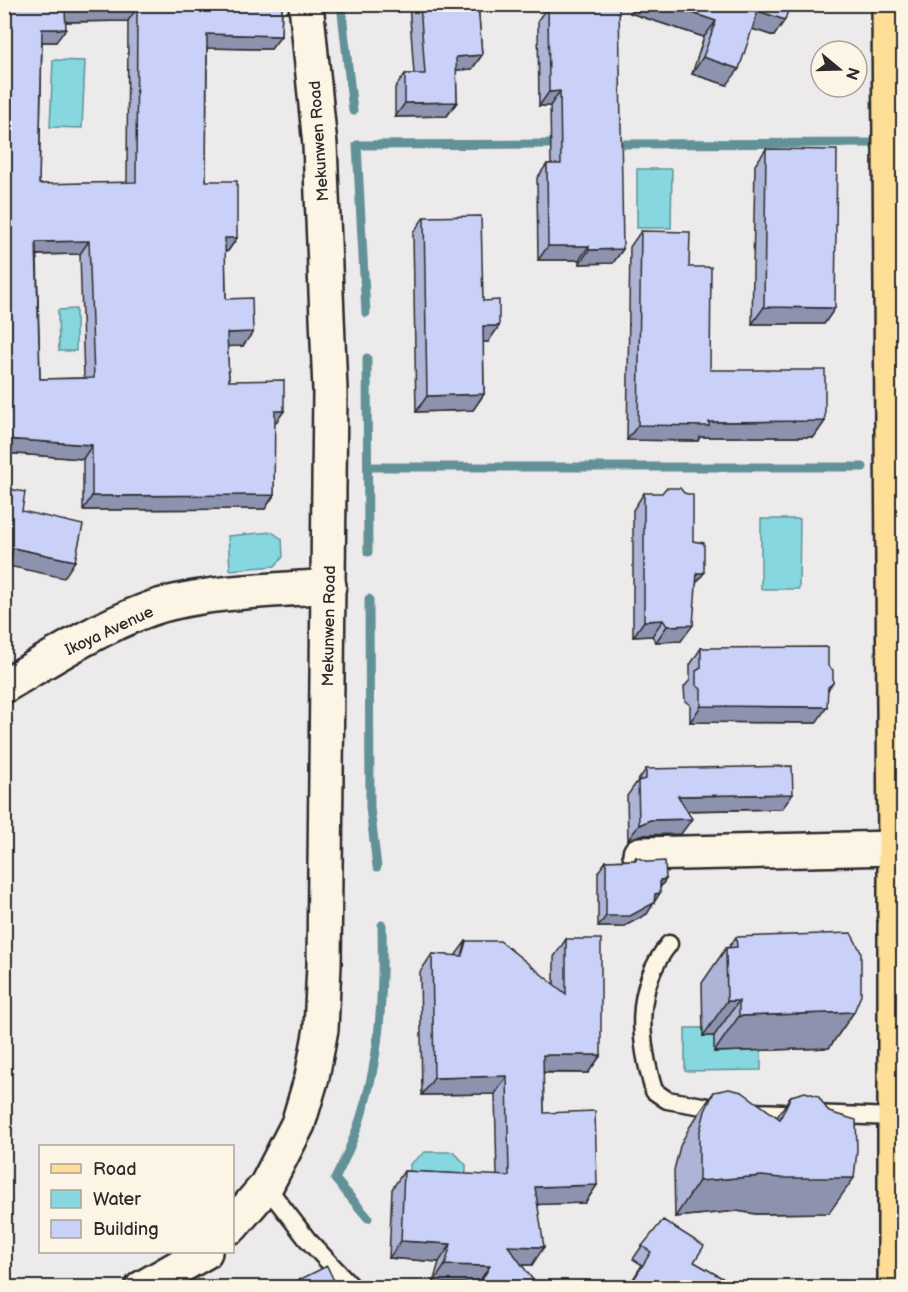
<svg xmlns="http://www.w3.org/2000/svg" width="908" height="1292" viewBox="0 0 908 1292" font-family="'Balsamiq Sans',sans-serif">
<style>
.water{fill:#86d7df;stroke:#629297;stroke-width:1.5}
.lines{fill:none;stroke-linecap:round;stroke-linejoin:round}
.stream{stroke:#629297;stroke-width:9}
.lane-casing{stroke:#2b2b2b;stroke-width:21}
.street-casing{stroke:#2b2b2b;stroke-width:38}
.secondary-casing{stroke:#2b2b2b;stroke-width:38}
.primary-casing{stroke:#2b2b2b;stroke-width:38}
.lane{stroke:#fcf5e5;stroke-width:16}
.street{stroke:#fcf5e5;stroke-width:33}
.secondary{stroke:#fcf5e5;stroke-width:33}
.primary{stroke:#fedd96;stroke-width:33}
.wall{fill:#adb4d6;stroke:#2b2b2b;stroke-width:1.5;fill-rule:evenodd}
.shaded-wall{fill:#8d92ae;stroke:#2b2b2b;stroke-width:1.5}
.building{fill:#c9d1f9;stroke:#2b2b2b;stroke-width:1.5;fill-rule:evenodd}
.labels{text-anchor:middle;stroke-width:4.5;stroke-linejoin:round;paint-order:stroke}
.street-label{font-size:16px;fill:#2b2b2b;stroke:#fcf5e5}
</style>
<rect width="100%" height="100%" fill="#edeaeb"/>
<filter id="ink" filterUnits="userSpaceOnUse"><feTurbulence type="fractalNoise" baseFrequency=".0167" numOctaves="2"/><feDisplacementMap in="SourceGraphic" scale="12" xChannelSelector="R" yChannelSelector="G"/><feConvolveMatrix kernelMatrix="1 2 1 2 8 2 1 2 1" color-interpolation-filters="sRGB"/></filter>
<g filter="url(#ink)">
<path class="water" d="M53,60L85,61L82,128L50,127Z
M637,169H672L671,228H637Z
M76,309V351H59L58,310Z
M761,519H800L799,589H761Z
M272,532L282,539L283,557L275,566L230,570L228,536Z
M761,1027V1070L685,1071V1028Z
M425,1152H454L466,1165V1172L455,1181L410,1172V1164Z"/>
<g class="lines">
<path class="stream" d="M341,4L353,111
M611,144L882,143
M366,313L357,145L561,144
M367,358L368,552
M369,467H863
M369,599L370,808L377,867
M368,1218L335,1179C378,1097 384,1016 382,925"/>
<defs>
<path id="lane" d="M669,944C633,989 639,1040 654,1091L667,1100L726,1110
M752,1112L895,1117
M266,1186L307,1239L353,1288"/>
<path id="street" d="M4,686C51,658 96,629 147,610C198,591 273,591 329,586
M640,854L895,848"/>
<path id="secondary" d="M232,1226L266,1186L298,1124L312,1077L321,1029L324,965L330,390L320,145L306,4
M142,1288L205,1252"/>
<path id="primary" d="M889,4L895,848V1288"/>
</defs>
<use href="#lane" class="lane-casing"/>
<use href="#street" class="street-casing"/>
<use href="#secondary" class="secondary-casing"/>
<use href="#primary" class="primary-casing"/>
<use href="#lane" class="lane"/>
<use href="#street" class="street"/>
<use href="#secondary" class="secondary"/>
<use href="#primary" class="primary"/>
</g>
<path class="wall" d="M4,4L282,5L281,36L271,49L207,48L206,181L237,238L228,251H225L226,299L243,346H227L229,381L284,411L274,424V495L265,509L83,510V459L4,453ZM128,21L127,183L39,184L42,42H56L66,22ZM80,254L84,378L40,379L37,255Z
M409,4H478L482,55L472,69L456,70L457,102L447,116L395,117V88L405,74H414Z
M633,4H790L774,36L752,29L727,85L692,74L704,37L630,13Z
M548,6L623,249L613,263L579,264V260H538L537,178L547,164H551L550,106H539L538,20Z
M766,149L835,308L824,324H752L755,165Z
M424,217L499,326L488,342H483L484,394L473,410L416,412L413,233Z
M641,231L689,267L710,370L825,421L814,437H700L698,441L627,440L630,247Z
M644,493L693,541L696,584L681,641L656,642L652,636L633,637V510Z
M701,648L828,666L833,683L828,690L816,723L690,722V705L685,701L684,687L690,680V665Z
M646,769L782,809L686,811L681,834L640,835L628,840L627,796Z
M636,857L666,879L660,888L654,902L647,914L623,927H598V872L606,861L634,860Z
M736,937L854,1012L829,1048L714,1052V1036H703L702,983L726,948L729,947Z
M566,939L601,1055L588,1073H543L544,1113L597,1185L585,1203L538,1204L532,1265H521L538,1287H476L478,1283H433L439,1262L389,1258L392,1189L404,1171L497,1176L495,1094L422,1095L420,972L432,954L455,956L466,941L554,984V957Z
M714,1092L777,1117L791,1096L829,1213L756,1214L737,1211L675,1217L674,1170L680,1146L689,1128Z
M642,1246L694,1262L738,1287H628L642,1265L633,1259Z"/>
<path class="shaded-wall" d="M636,4H666L716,21L704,37L630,13Z
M137,8L128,21L56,22L65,9Z
M758,11L785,20L774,36L746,27Z
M42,29H66L56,42H33Z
M207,34L281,36L271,49L198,48Z
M482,55L472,69L446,71L456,57Z
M703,57L739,69L727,85L692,74Z
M560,91L550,106H539L549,92Z
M457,102L447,116L395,117L405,103Z
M225,238H237L228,251H215Z
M89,241L80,254L27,255L36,242Z
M548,246H589L579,260H538Z
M623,249L613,263L579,264L589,250Z
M764,307L835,308L824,324H752Z
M483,326H499L488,342H472Z
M253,332L243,346L217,347L227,333Z
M484,394L473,410L416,412L427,396Z
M275,411H284L275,424H265Z
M825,421L814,437H700L698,441L627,440L638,425L709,422Z
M4,439L92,445L83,459L4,453Z
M274,495L265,509L83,510L92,496Z
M13,548L75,561L64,578L4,565Z
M697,573H704L692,589Z
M663,620L652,636L633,637L644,621Z
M693,625L681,641L656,642L667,626Z
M701,706L827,707L816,723L690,722Z
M793,794L782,809L667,811L678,796Z
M692,819L681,834L640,835L628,840L639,825L650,820Z
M666,879L658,890L660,880Z
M660,893L647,914L623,927H598L606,916L655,894Z
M727,1001H739L714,1036H703Z
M854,1012L829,1048L714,1052L739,1016Z
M543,1055H601L588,1073L531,1072Z
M507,1076L495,1094L422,1095L434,1078Z
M762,1176L854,1178L829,1213L756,1214L737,1211L675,1217L699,1181Z
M597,1185L585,1203L523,1205L535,1187Z
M401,1241L451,1244L439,1262L389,1258Z
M508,1246L544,1247L532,1265L495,1264Z
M445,1265L490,1266L478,1283H433Z"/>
<path class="building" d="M7,4L282,5L281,36L207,34L206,181H237V238H225L226,299L252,298L253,332L227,333L229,381L284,380V411H275L274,495L92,496V445L4,439V183L8,29ZM137,8L136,182L39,184L42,29H66L65,9ZM89,241L94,378L40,379L36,242Z
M420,4H478L482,55L456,57L457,102L405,103V74H425Z
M666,4H790L785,20L758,11L739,69L703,57L716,21Z
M619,5L623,249L589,250V246H548L547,164H561L560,91L549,92L548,6Z
M766,149L837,150L835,308L764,307Z
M481,216L483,301L499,300V326H483L484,394L427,396L424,217Z
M641,231L690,232L689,267H711L710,370H825V421L709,422V426L638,425Z
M4,488L25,492L22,511L83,525L75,561L13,548L8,572L4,571Z
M666,488H680L684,493L693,495V541L704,543V573H697L693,625L667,626L663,620L644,621V493H662Z
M828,647V666L833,670V683L828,687L827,707L701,706V689L696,685V671L701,668V648Z
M792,766L793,794L678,796L692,819L650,820L639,825L638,781L646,779V769Z
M636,857L648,862L665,861L666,879L660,880V893L655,894L654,903L630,916H606V861L636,860Z
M851,933L861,952V995L854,1012L739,1016V1001H727L726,948L737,947L736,937Z
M566,939H601V1055H543L544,1113L595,1111L597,1185L535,1187L544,1247L508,1246L538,1287H478L490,1266L445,1265L451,1244L401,1241L404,1171L509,1176L507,1076L434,1078L432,954L462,956L466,941H500L566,994Z
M729,1089L742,1092L780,1119L791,1096L805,1092L818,1096L829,1112L856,1120L857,1150L854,1178H781L762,1176L699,1181V1135L705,1111L714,1092Z
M663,1220L704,1246L694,1262L738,1287H629L651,1252L642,1246Z
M327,1266L337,1287H285Z"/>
</g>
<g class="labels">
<g class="street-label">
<text transform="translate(318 141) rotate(-94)" y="6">Mekunwen Road</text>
<text transform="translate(328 626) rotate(-89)" y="6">Mekunwen Road</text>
<text transform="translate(109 630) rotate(-25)" y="6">Ikoya Avenue</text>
</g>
</g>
<rect width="908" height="1292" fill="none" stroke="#fcf5e5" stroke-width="24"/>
<rect x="12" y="12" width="884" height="1268" fill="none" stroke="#2b2b2b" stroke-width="2" filter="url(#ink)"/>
<rect x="39" y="1145" width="195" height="108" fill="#fcf5e5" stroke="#a8a49b" stroke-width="1.5"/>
<rect x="51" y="1164" width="30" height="9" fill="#fedd96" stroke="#a8a49b" stroke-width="1.5"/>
<text x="93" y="1175" font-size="18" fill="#2b2b2b">Road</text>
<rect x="51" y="1190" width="30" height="18" fill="#86d7df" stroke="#a8a49b" stroke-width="1.5"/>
<text x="93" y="1205" font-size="18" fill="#2b2b2b">Water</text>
<rect x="51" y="1220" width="30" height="18" fill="#c9d1f9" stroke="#a8a49b" stroke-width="1.5"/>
<text x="93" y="1235" font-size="18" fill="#2b2b2b">Building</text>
<g transform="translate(839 69) rotate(109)"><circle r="28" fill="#fcf5e5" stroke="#a8a49b" stroke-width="1.5"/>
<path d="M0-4.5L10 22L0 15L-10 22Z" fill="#2b2b2b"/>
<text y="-9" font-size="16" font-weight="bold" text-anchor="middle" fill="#2b2b2b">N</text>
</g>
</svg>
